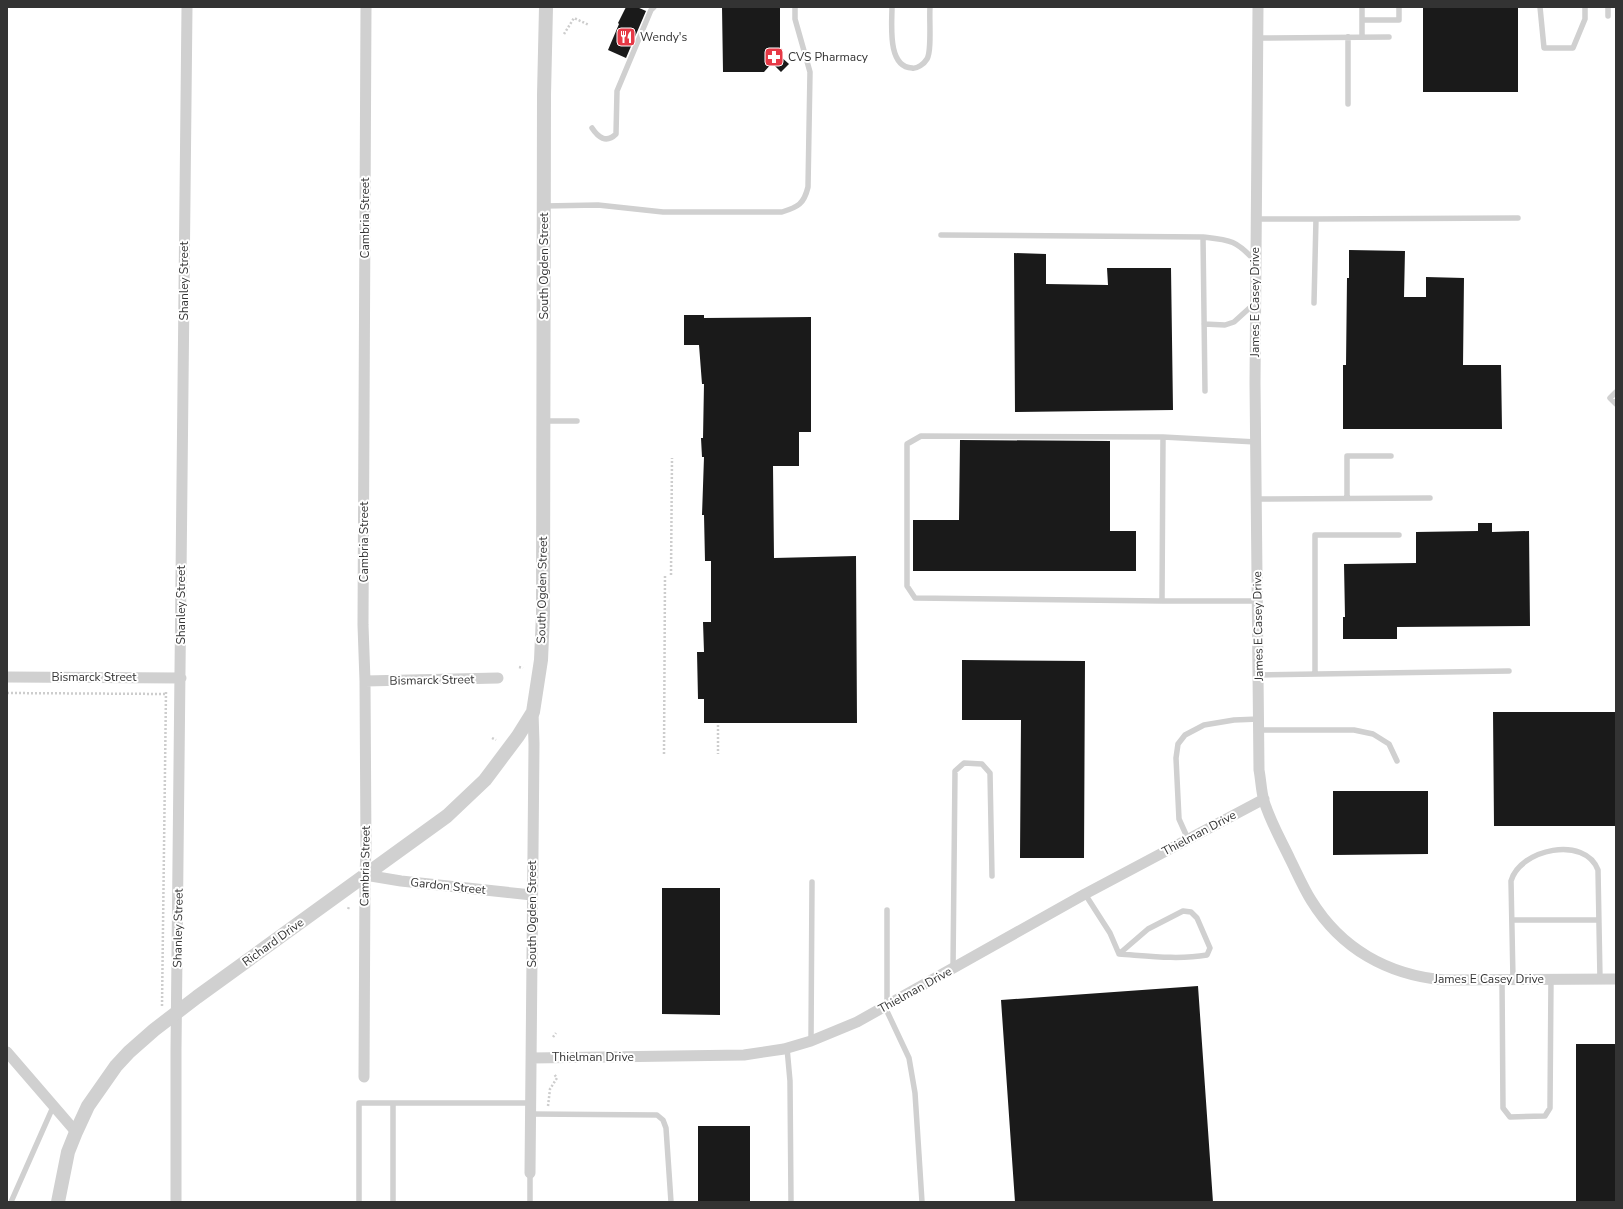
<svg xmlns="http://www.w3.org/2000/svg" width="1623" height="1209" viewBox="0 0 1623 1209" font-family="'Nunito Sans',sans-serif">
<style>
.building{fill:#1a1a1a}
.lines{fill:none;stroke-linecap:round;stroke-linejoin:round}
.path{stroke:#cdcdcd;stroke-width:2.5;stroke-dasharray:2 2;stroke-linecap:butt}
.service{stroke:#d0d0d0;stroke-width:5.5}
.minor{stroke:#d0d0d0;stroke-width:11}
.tertiary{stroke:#d0d0d0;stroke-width:14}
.labels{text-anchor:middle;stroke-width:4;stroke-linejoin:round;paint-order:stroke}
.poi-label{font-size:12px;fill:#333;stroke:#fff;text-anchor:start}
.street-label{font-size:12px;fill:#333;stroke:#fff}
</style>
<rect width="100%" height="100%" fill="#fff"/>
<path class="building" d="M626,7H637L646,11L626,58L608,50L619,24L618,23Z
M722,7H780V56L789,64L781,72L772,63L764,72H723Z
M1423,7H1518V92H1423Z
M1349,250L1405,251L1404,297H1426V277L1464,278L1463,365H1501L1502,429H1343V365H1346L1347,278H1349Z
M1014,253L1046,254V284L1108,285L1107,268H1171L1173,410L1015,412Z
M684,315H704V318L811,317V432H799V466H773L774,558L856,556L857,723H704V699H698L697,652H704L703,622H711V561H705L704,515H702L704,457H702L701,438H703L704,384H702L699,345H684Z
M960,440L1110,441V531H1136V571H913V520H959Z
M1478,523H1492V532L1529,531L1530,626L1397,627V639H1343V617H1345L1344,564L1416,563V532L1478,531Z
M962,660L1085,661L1084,858H1020L1021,720H962Z
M1493,712H1616V826H1494Z
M1333,791H1428V854L1333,855Z
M662,888H720V1015L662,1014Z
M1198,986L1213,1202H1015L1001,1000Z
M1576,1044H1616V1202H1576Z
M698,1126H750V1202H698Z"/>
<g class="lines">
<path class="path" d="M564,34L574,18L589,25
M671,575L672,458
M519,667L523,668
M7,693L165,694
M718,725V754
M492,738L496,740
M664,754L665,575
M348,909L349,907
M162,1006L166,691
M553,1037L556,1033
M548,1106L550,1089L557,1078L554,1074"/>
<path class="service" d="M892,7C892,24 887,67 912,68C917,69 924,64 927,59C932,51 929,18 930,7
M1362,7V37
M1540,7L1544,48H1573L1585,19V7
M1608,16V7
M1362,20H1399V7
M1348,37V104
M1258,38L1389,37
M592,128C598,137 606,144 616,134L617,91L651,10L654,7
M544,206L598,205L663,212H782C798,207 804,204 808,187L810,72L795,19V7
M1256,219H1316L1314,303
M1316,219L1518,218
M941,235L1203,237L1205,391
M1203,237C1230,240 1236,240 1255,261
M1204,324L1225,325L1234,322L1255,303
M1616,392L1610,398L1616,404
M544,421H577
M1256,442L1163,437L1162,601H1258
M1347,498V456H1391
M1256,499L1430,498
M1162,601L915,598L907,586V444L921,436L1163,437
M1315,674V535H1399
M1258,675L1509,671
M1259,730H1354L1373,734L1389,744L1397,761
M1188,839L1179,819L1176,758L1178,744L1185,735L1204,725L1234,720L1259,719
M1085,894L1110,933L1119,954L1148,929L1183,911L1191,912L1197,918L1210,948L1207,955C1178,960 1148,956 1119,954
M887,910V1005
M1512,920H1599
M953,968L955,771L964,763L982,764L990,773L992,876
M1502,979L1503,1108L1510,1117L1545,1116L1550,1108L1551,979
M1513,979L1511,881C1520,849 1585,835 1598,870L1600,979
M885,1007L909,1058L915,1093L922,1202
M811,1041L812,882
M787,1048L790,1081L791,1202
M393,1104V1202
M531,1114L657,1115L663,1120L666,1128L671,1202
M11,1202L53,1107
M359,1202V1103H531
M530,1202V1173"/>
<path class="minor" d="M1258,7L1255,383L1259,770C1261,780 1261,791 1264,801C1270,821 1281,840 1290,859C1297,873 1303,887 1311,900C1341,949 1388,975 1444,980L1616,979
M7,677L181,678
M365,681L498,678
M365,875L401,881L532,895
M7,1052L76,1132
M532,1058L744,1055L784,1049L811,1041L857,1022L1085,894L1264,799
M364,1077L365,875L366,848L365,681L363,625L366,7
M530,1173L534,744L533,712
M176,1202V1050L187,7"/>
<path class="tertiary" d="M58,1202L68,1152L76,1132L88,1106L116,1066L129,1052L154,1030L197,997L447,816L485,780L518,736L533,712L541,660L543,614L544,95L546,7"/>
</g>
<defs>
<symbol id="restaurant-square" viewBox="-11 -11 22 22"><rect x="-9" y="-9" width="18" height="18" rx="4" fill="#e63946" stroke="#fff"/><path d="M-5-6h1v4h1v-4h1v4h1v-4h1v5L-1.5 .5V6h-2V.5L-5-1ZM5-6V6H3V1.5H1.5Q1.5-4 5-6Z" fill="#fff"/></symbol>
<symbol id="pharmacy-square" viewBox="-11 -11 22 22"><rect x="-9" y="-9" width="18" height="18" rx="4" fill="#e63946" stroke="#fff"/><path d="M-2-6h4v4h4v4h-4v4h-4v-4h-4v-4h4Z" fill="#fff"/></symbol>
</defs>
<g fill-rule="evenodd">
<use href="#restaurant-square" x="615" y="26" width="22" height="22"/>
<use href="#pharmacy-square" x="763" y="46" width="22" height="22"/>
</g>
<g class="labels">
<g class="poi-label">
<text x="640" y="41">Wendy's</text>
<text x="788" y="61">CVS Pharmacy</text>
</g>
<g class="street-label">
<text transform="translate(365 218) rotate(-90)" y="4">Cambria Street</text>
<text transform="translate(544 266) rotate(-90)" y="4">South Ogden Street</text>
<text transform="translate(184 281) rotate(-90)" y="4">Shanley Street</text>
<text transform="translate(1255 302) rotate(-90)" y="4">James E Casey Drive</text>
<text transform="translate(364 542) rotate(-90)" y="4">Cambria Street</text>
<text transform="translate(542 590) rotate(-89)" y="4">South Ogden Street</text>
<text transform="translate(181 605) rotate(-90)" y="4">Shanley Street</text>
<text transform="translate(1258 626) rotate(-91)" y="4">James E Casey Drive</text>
<text x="94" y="681">Bismarck Street</text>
<text transform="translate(432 680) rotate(-1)" y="4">Bismarck Street</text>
<text transform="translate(1199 833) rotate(-28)" y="4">Thielman Drive</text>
<text transform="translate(365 866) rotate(-89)" y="4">Cambria Street</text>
<text transform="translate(448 886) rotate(6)" y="4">Gardon Street</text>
<text transform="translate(532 914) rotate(-90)" y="4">South Ogden Street</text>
<text transform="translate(178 928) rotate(-89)" y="4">Shanley Street</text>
<text transform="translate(273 942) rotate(-36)" y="4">Richard Drive</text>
<text x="1489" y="983">James E Casey Drive</text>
<text transform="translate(915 990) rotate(-29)" y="4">Thielman Drive</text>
<text x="593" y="1061">Thielman Drive</text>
</g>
</g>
<rect width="1623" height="1209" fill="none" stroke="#333333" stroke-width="16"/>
</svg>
